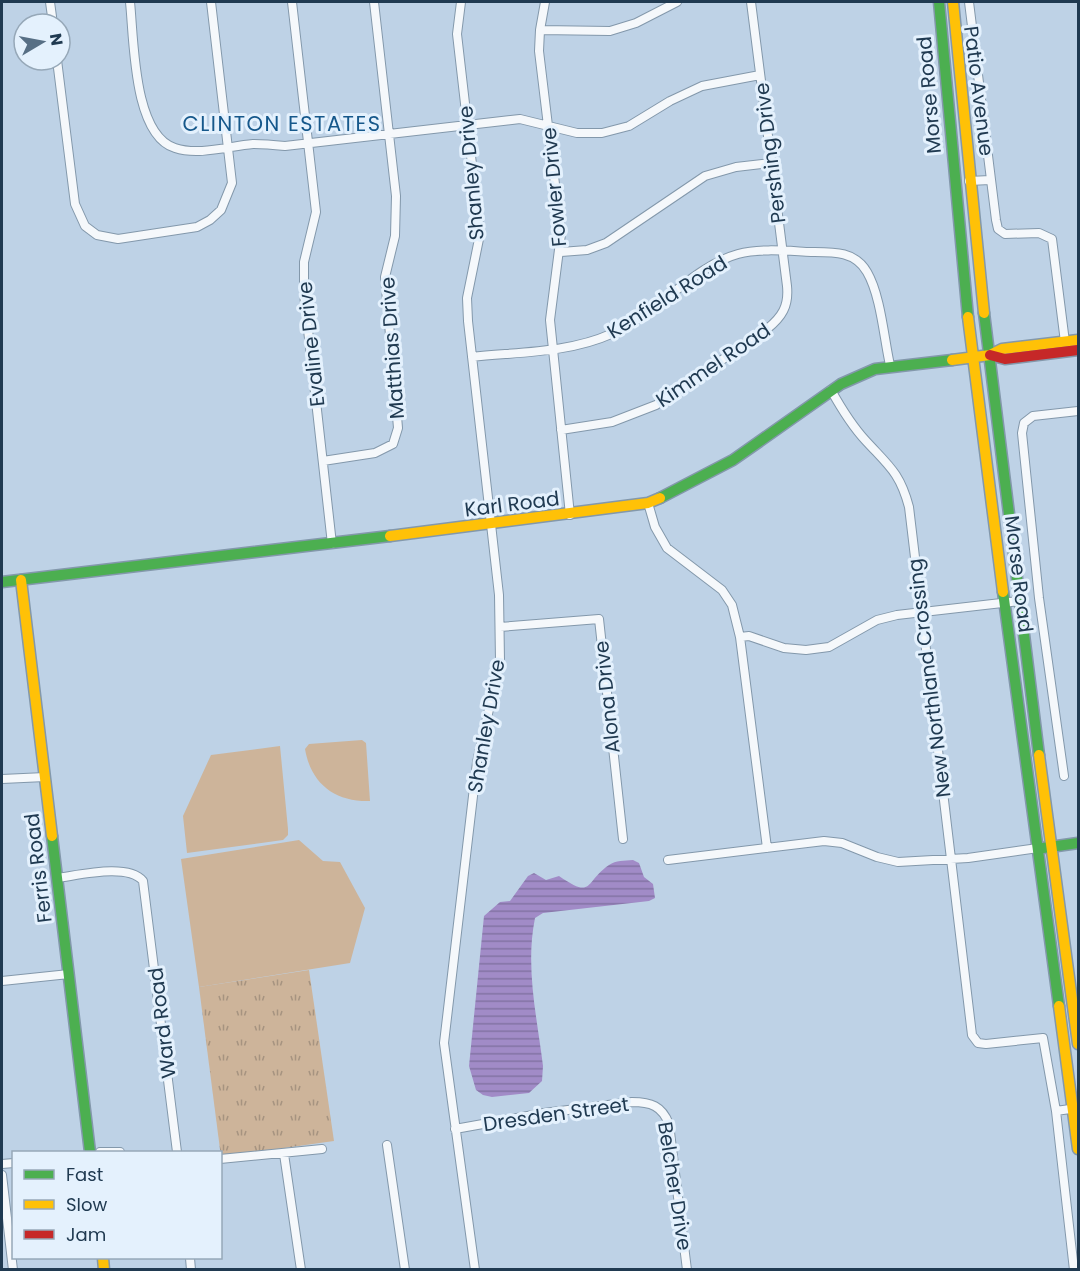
<svg xmlns="http://www.w3.org/2000/svg" width="1080" height="1271" viewBox="0 0 1080 1271" font-family="Poppins,sans-serif">
<style>
.grass{fill:url(#grass-tufts)}
.garden{fill:#cdb49a}
.water{fill:url(#water-rules)}
.lines{fill:none;stroke-linecap:round;stroke-linejoin:round}
.street-casing{stroke:#8398ab;stroke-width:10}
.fast-casing{stroke:#8398ab;stroke-width:13}
.slow-casing{stroke:#8398ab;stroke-width:13}
.jam-casing{stroke:#8398ab;stroke-width:13}
.street{stroke:#f5f8fb;stroke-width:8}
.fast{stroke:#4caf50;stroke-width:10}
.slow{stroke:#ffc107;stroke-width:10}
.jam{stroke:#c62828;stroke-width:10}
.labels{text-anchor:middle;stroke-width:6;stroke-linejoin:round;paint-order:stroke}
.street-label{font-size:20px;fill:#203a51;stroke:#e4f1fd}
.neighbourhood-label{font-size:21px;letter-spacing:1.5px;fill:#16588b;stroke:#e4f1fd}
</style>
<defs>
<pattern id="grass-tufts" width="24" height="20" patternUnits="userSpaceOnUse" patternTransform="scale(1.5)"><rect width="24" height="20" fill="#cdb49a"/><path d="M3 7l-1-3M5 7V3M7 7l1-3M15 17l-1-3M17 17v-4M19 17l1-3" fill="none" stroke="#a69380"/></pattern>
<pattern id="water-rules" width="6" height="5" patternUnits="userSpaceOnUse" patternTransform="scale(1.5)"><rect width="6" height="5" fill="#a18bc7"/><path d="M0 2.5h6" fill="none" stroke="#8373a4"/></pattern>
</defs>
<rect width="100%" height="100%" fill="#bed2e6"/>
<path class="grass" d="M309,970L334,1141L221,1157L199,987Z"/>
<path class="garden" d="M362,740L366,743L370,801C335,802 311,784 305,749L309,744Z
M280,746L288,829V835L283,840L187,853L183,816L211,755Z
M299,840L323,861L340,862L365,908L350,963L199,987L181,859Z"/>
<path class="water" d="M633,860L639,863L644,877L653,884L655,898L649,901L543,913L535,918C525,967 537,1017 543,1066L542,1081L529,1093L492,1097L483,1095L476,1090L469,1066L484,916L500,902L510,901L528,876L534,873L546,880L559,876C594,900 584,882 609,865C616,860 624,861 633,860Z"/>
<g class="lines">
<defs>
<path id="street" d="M50,2L53,24
M130,2C134,39 133,135 175,148C199,156 229,146 253,144C264,144 275,145 285,146L520,119L577,133H602L629,126L670,101L702,86L760,75
M292,2L316,212L304,262V294L332,544
M461,2L457,34L480,234L467,298L468,321L499,595L500,661L477,762L444,1043L475,1270
M545,2L540,30L539,51L561,234L550,320L570,515
M969,2L996,220L998,229L1005,234L1039,233L1052,239L1065,342
M540,30L610,31L636,23L677,2
M57,60L75,204L85,226L97,235L118,239L197,227L210,220L221,210L232,183L211,2
M969,181L990,180
M561,252L587,250L606,243L705,176L736,167L771,163
M472,357C517,352 569,353 611,334C655,315 694,266 738,254C761,248 788,251 811,252C833,252 855,251 867,272C881,296 884,339 890,365
M831,390C841,408 852,426 866,441C889,466 900,473 909,507L972,1035L978,1043L986,1044L1043,1038L1056,1111
M561,430L612,422L656,405L767,329C782,317 789,306 787,286L751,2
M323,461L375,453L393,444L398,428L385,277L395,236L396,196L374,2
M648,503L655,527L667,548L722,590L732,605L740,637L767,848
M500,627L599,619L623,839
M740,637L749,636L784,648L806,650L829,647L877,620L897,615L1019,601
M1064,776L1039,598L1022,433L1024,423L1033,416L1078,411
M2,779L45,777
M668,860L824,841L842,843L877,857L898,862L968,858L1038,848
M57,878C80,875 128,863 143,881L177,1152
M2,981L69,974
M455,1129L544,1113L632,1102C651,1102 662,1106 669,1124L687,1270
M387,1145L405,1270
M100,1152H120
M284,1154L301,1270
M220,1159L322,1149
M2,1164L14,1163
M2,1175L13,1270
M190,1258L191,1270
M1074,1270L1056,1111L1077,1108"/>
<path id="fast" d="M939,2L968,317
M984,313L1039,755
M660,498L733,460L841,384L875,369L952,360
M2,582L390,536
M1003,592L1059,1006
M52,836L90,1152
M1043,848L1078,843"/>
<path id="slow" d="M953,2L984,313
M968,317L1003,592
M952,360L990,355L1002,349L1078,340
M390,536L648,503L660,498
M21,580L52,836
M1039,755L1078,1044
M1059,1006L1078,1149
M103,1258L104,1270"/>
<path id="jam" d="M990,355L1005,359L1078,350"/>
</defs>
<use href="#street" class="street-casing"/>
<use href="#fast" class="fast-casing"/>
<use href="#slow" class="slow-casing"/>
<use href="#jam" class="jam-casing"/>
<use href="#street" class="street"/>
<use href="#fast" class="fast"/>
<use href="#slow" class="slow"/>
<use href="#jam" class="jam"/>
</g>
<g class="labels">
<g class="street-label">
<text transform="translate(979 91) rotate(83)" y="7">Patio Avenue</text>
<text transform="translate(929 95) rotate(-95)" y="7">Morse Road</text>
<text transform="translate(770 153) rotate(-97)" y="7">Pershing Drive</text>
<text transform="translate(471 173) rotate(-95)" y="7">Shanley Drive</text>
<text transform="translate(554 187) rotate(-95)" y="7">Fowler Drive</text>
<text transform="translate(667 297) rotate(-32)" y="7">Kenfield Road</text>
<text transform="translate(311 344) rotate(-96)" y="7">Evaline Drive</text>
<text transform="translate(392 348) rotate(-94)" y="7">Matthias Drive</text>
<text transform="translate(713 365) rotate(-34)" y="7">Kimmel Road</text>
<text transform="translate(512 504) rotate(-7)" y="7">Karl Road</text>
<text transform="translate(1019 574) rotate(83)" y="7">Morse Road</text>
<text transform="translate(929 678) rotate(-97)" y="7">New Northland Crossing</text>
<text transform="translate(607 697) rotate(-96)" y="7">Alona Drive</text>
<text transform="translate(486 726) rotate(-80)" y="7">Shanley Drive</text>
<text transform="translate(38 868) rotate(-97)" y="7">Ferris Road</text>
<text transform="translate(162 1023) rotate(-97)" y="7">Ward Road</text>
<text transform="translate(556 1114) rotate(-8)" y="7">Dresden Street</text>
<text transform="translate(675 1186) rotate(81)" y="7">Belcher Drive</text>
</g>
<g class="neighbourhood-label">
<text x="282" y="131">CLINTON ESTATES</text>
</g>
</g>
<rect width="1080" height="1271" fill="none" stroke="#203a51" stroke-width="6"/>
<rect x="12" y="1151" width="210" height="108" fill="#e4f1fd" stroke="#96a8b8" stroke-width="1.5"/>
<rect x="24" y="1170" width="30" height="9" fill="#4caf50" stroke="#96a8b8" stroke-width="1.5"/>
<text x="66" y="1181" font-size="18" fill="#203a51">Fast</text>
<rect x="24" y="1200" width="30" height="9" fill="#ffc107" stroke="#96a8b8" stroke-width="1.5"/>
<text x="66" y="1211" font-size="18" fill="#203a51">Slow</text>
<rect x="24" y="1230" width="30" height="9" fill="#c62828" stroke="#96a8b8" stroke-width="1.5"/>
<text x="66" y="1241" font-size="18" fill="#203a51">Jam</text>
<g transform="translate(42 42) rotate(80)"><circle r="28" fill="#e4f1fd" stroke="#96a8b8" stroke-width="1.5"/>
<path d="M0-4.5L10 22L0 15L-10 22Z" fill="#576f85"/>
<text y="-9" font-size="16" font-weight="bold" text-anchor="middle" fill="#203a51">N</text>
</g>
</svg>
